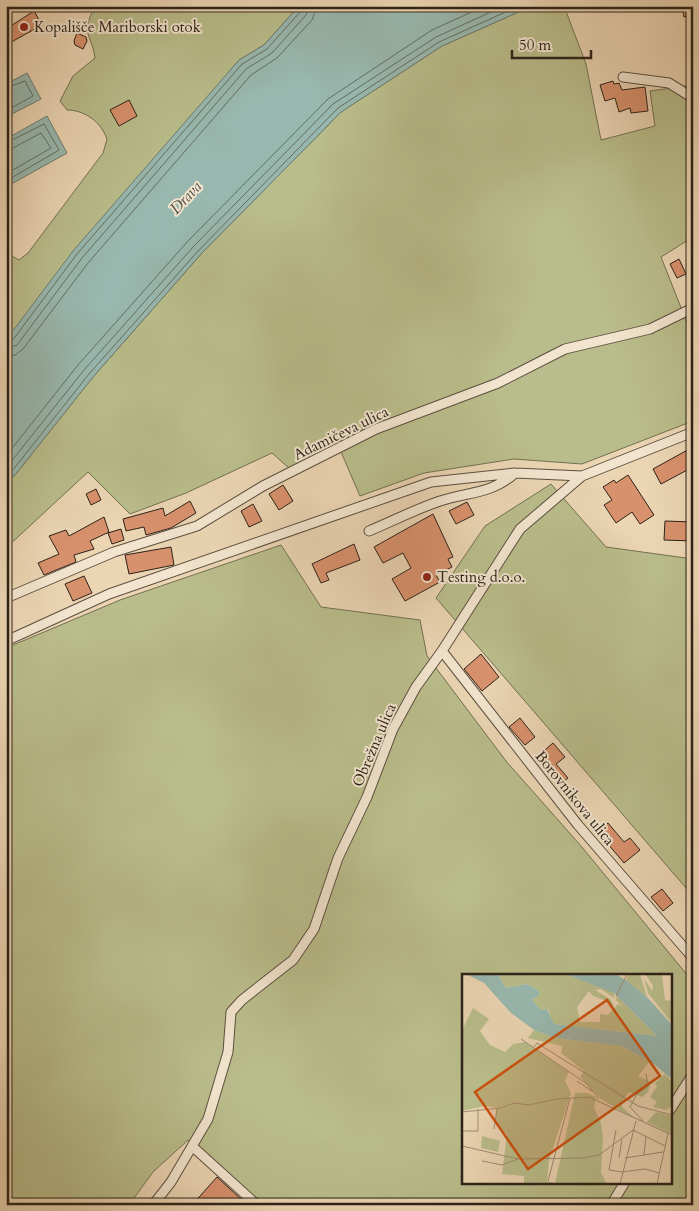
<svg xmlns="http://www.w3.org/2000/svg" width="699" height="1211" viewBox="0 0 699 1211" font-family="Cardo,serif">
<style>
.green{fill:#b9bd8b;stroke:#727052;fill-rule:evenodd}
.water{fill:#98b8af;stroke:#6d7c73}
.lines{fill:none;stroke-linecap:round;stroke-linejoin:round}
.shore{stroke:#626d64;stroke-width:1}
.building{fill:#d8916d;stroke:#2c2219}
.street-casing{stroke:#5c4f40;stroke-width:11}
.street{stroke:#f2e4ce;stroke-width:9}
.poi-dot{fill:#8f2418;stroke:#f2e4ce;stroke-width:2}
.labels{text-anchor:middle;stroke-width:4;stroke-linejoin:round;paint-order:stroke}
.poi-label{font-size:15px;fill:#2c2219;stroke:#f2e4ce;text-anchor:start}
.street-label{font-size:15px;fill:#2c2219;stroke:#f2e4ce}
.water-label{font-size:16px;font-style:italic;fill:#4c4f46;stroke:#f2e4ce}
.inset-road{fill:none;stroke:#9f8d75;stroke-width:1}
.view{fill:#cc510e;fill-opacity:0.15;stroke:#cc510e;stroke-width:2.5}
.inset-edge{fill:none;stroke:#2c2219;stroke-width:2.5}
</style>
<rect width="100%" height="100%" fill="#ebd5b3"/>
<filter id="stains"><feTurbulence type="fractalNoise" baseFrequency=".004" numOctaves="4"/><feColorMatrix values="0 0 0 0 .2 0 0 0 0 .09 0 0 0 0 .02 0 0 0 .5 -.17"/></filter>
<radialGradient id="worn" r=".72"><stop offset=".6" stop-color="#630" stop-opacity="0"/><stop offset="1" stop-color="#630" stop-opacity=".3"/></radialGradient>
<path class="green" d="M95,6H299L264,45L239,60L6,340V253L19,260L28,253L103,153L107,139C101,122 85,110 67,110L60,101L73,76L95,58C91,31 80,36 95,6Z
M532,6H564L586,64L601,140L655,126L650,91L693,85V237L661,257L693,338V421L582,464L514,459L424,473L360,496L338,445L289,468L272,453L186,493L130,514L88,472L6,548V482L15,475L93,377L202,253L341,112L442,46Z
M551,484L606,547L693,559V896L436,598L485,526Z
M281,545L321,607L420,620L427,656L506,761L581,846L693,982V1205H405L400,1200L357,1205H261L188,1140L153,1172L129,1205H6V648L120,600ZM463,975H670V1182H463Z"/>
<path class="water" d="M299,6H532L442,46L341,112L202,253L93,377L15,475L6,482V340L73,251L239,60L264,45Z
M27,73L41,99L6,117V84Z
M47,116L67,153L6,187V139Z"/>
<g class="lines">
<path class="shore" d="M6,88L25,81L33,96L6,111
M6,143L44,124L59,150L6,181
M6,149L13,148L41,133L51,148L6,174
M6,343L12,341L77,254L242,64L267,49L301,11L303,6
M6,349L17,345L82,258L246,69L272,53L306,15L309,6
M6,357L15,355L23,349L88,263L251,75L277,58L312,20L317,6
M6,456L78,365L188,241L328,99L432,30L485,6
M6,468L84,370L194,246L333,104L436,37L504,6
M6,475L12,471L89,374L199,250L338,108L439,42L519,6"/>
</g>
<path class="building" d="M682,6H693V15L684,17Z
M34,11L42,25L6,45V29Z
M77,33L86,37L87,41L83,49L75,45L74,41Z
M613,81L614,84L619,83L622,90L645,87L648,111L631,113L630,108L619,112L615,98L605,101L600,85Z
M129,100L137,116L119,126L110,110Z
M679,259L686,274L677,278L670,264Z
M693,447V467L661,484L653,469Z
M628,475L654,515L640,524L632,512L616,523L604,505L612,500L603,487L614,480L616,483Z
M283,485L293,501L279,510L269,494Z
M96,489L101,500L91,505L86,494Z
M190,501L196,513L171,528L146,535L144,527L126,531L123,519L163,508L165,516Z
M467,502L474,515L456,524L449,511Z
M253,504L262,521L249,527L241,511Z
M433,514L453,557L448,559L452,567L436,575L440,582L405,601L392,579L411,568L403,553L383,563L374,547Z
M104,517L109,532L90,541L94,549L74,555L76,562L44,575L38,563L59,554L49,536L66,530L69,536Z
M665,521L693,522V541L664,540Z
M121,529L124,540L112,544L108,533Z
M354,544L360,560L326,573L329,580L321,583L312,564Z
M171,547L174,565L129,574L125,555Z
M84,576L92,593L73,601L65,584Z
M481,654L499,677L482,691L464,669Z
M520,718L535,737L525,745L509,727Z
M553,743L565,757L556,764L568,778L561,784L538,756Z
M608,823L624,842L630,838L640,850L624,863L597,831Z
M662,889L673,903L663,911L651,897Z
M217,1177L243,1201L239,1205H192Z"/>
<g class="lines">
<defs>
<path id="street" d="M623,77L669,83L693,98
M369,531C393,521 416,509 440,501C470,491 490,495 515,473
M6,598L114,552L197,526L263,486L376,429L498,383L565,349L650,329L693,308
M6,641L109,594L431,482L515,473L582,476
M442,651L578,825L693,958
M670,1110L693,1074
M193,1147L257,1205
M153,1205L171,1182L208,1119L228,1052L231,1012L242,1000L293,960L314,929L338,858L367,797L393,729L416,687L442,651L520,529L582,476L693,432
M611,1205L625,1182"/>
</defs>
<use href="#street" class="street-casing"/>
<use href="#street" class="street"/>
</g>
<g class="poi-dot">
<circle cx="24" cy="27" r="5"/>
<circle cx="427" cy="577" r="5"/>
</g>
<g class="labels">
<g class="poi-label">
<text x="34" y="32">Kopališče Mariborski otok</text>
<text x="437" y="582">Testing d.o.o.</text>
</g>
<g class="street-label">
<text transform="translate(341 433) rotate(-26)" y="5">Adamičeva ulica</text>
<text transform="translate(374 745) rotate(-67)" y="5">Obrežna ulica</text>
<text transform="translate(575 798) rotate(51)" y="5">Borovnikova ulica</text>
</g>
<g class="water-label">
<text transform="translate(185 197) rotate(-47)" y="6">Drava</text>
</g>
</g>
<g transform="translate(462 974)">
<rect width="210" height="210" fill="#ebd5b3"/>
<path d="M42,0H104L138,12L152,19V24L139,15L133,16L148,25L152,32L148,33L147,28L131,22L127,17L115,33L118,48H138V40L146,41L156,30L160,32L154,26L155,22L195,62L91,50L86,35L79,36L70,26L78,20L76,16L65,10L44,14L37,2ZM166,0H178L185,23L164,6ZM183,0H200L203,26L210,27V49L186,19L182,4L190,17L191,12ZM11,34L27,45L18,57L28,71L43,78L51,70L63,68L107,98L103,107L109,119L87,186L85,207L93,209L113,119H125L134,123L132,134L139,149L141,164L139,199L145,210H62V202L40,200L45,161L33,148L35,134L23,132L0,137V56ZM72,56L94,64L159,72L188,87L176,102L189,108L186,118L180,123L167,118L160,128V133L172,144L139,125L118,103L122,97L99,79L100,72L66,64ZM203,100L210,108V132L204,136L191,133L195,128L188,123L195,112L193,109ZM194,138L210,142V160L185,148ZM20,162L38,167L36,178L19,174Z" fill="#b9bd8b"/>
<path d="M42,0L37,2L44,14L65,10L76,16L78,20L70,26L79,36L85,35L92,50L195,62L152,19L104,0H153L164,6L185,23L210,51V105L188,87L159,72L94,64L72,56L49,39L22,9L6,1Z" fill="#98b8af"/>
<path class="inset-road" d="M154,23L165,0M59,65L125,110L137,125M72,73L75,69L78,71L176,132L210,141M115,107L131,118M0,138L39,134L52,129L67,131L95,125L127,123L210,161M181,147L168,133L175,120L186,112L184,100M32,155L35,135M154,156L147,196L160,198L183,195L197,199M0,157H16V135M0,172L56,185L121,184L137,181L171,156L203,172M182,181L184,162M157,184L160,165M163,184L201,178M20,187L40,191L56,185M86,207L108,124M158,210L174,147M195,210L206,159"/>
<path class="view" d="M145,26L198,102L66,195L13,118Z"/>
<rect width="210" height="210" class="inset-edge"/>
</g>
<rect width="699" height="1211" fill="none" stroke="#ebd5b3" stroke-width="25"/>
<rect x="8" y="8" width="684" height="1196" fill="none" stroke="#2c2219" stroke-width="2.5"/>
<rect x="12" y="12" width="674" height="1186" fill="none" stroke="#2c2219"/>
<path d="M512 50v8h79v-8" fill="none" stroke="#2c2219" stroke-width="2.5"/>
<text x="519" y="50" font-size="15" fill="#2c2219" stroke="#f2e4ce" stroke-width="4" paint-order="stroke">50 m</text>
<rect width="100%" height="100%" filter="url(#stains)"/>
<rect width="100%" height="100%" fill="url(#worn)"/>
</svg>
